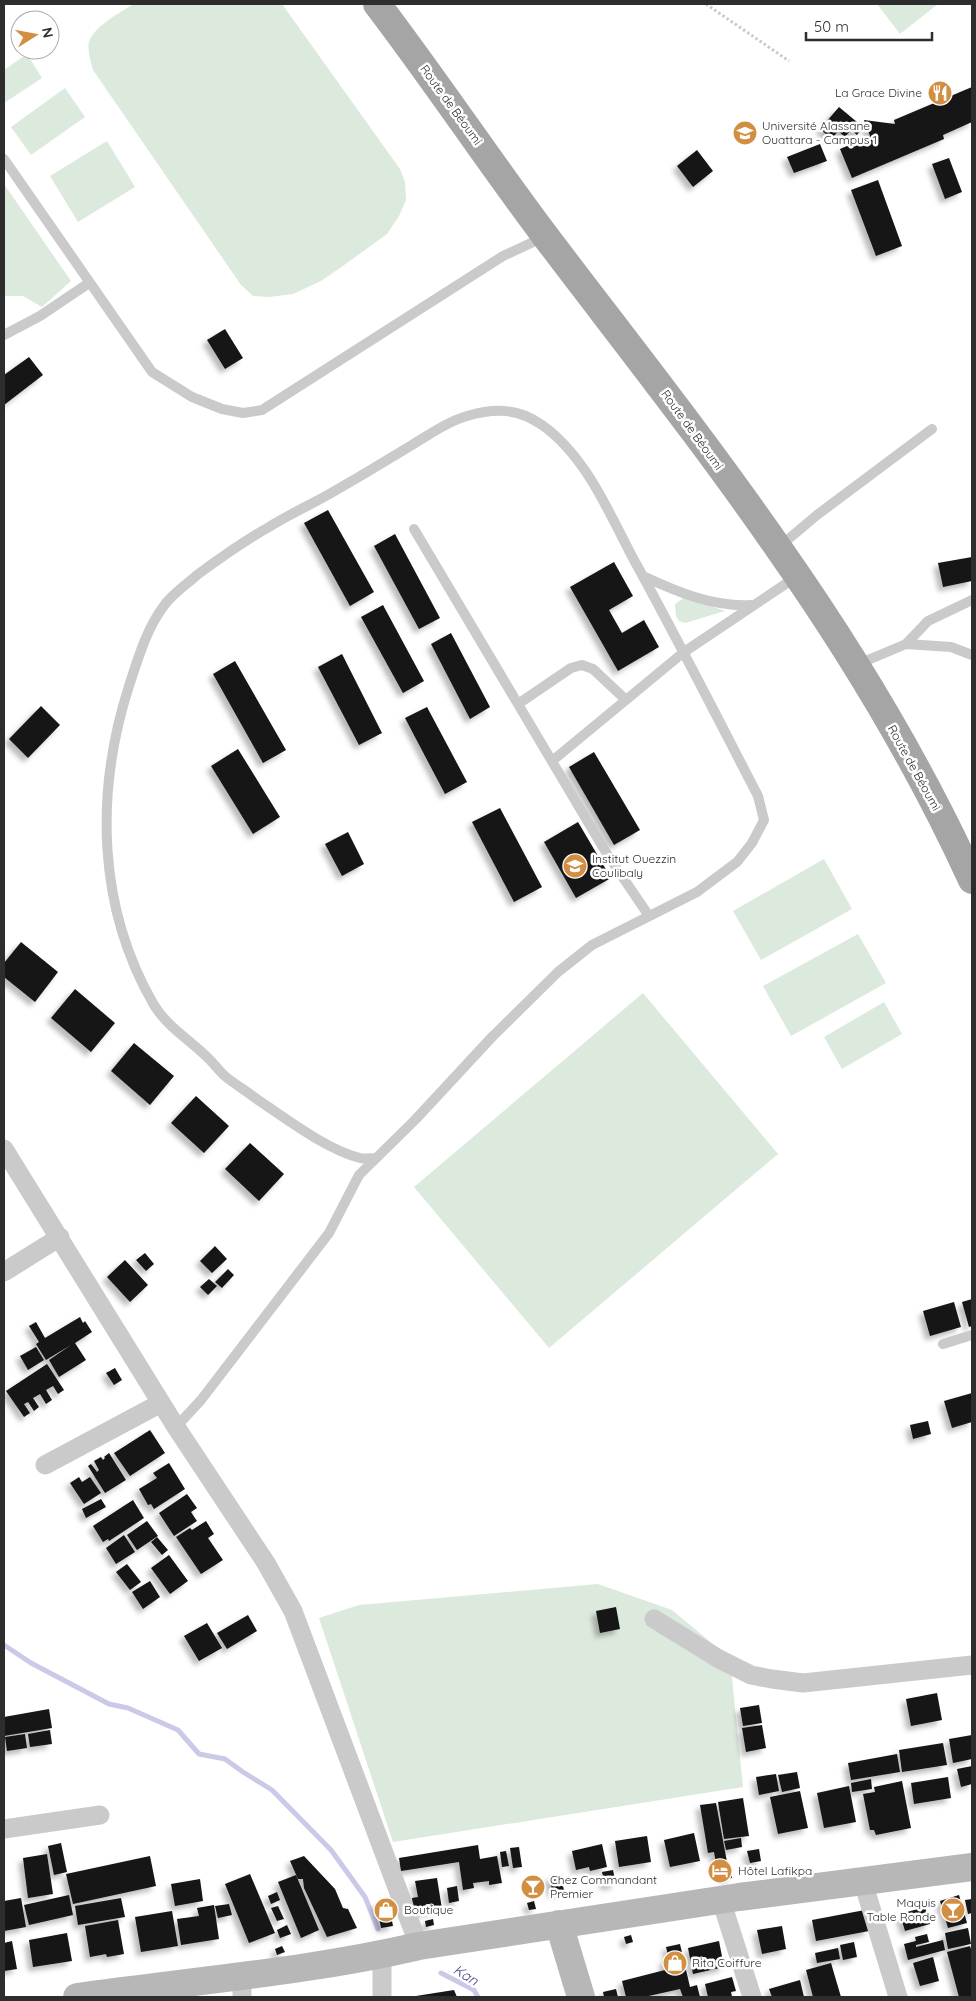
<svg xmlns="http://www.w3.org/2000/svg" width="976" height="2001" viewBox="0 0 976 2001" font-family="Quicksand,sans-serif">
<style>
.green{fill:#dce9dd}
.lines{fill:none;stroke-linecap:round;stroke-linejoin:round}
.stream{stroke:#cacae8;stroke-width:5}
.building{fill:#141414;filter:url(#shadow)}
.path{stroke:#cacaca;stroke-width:3;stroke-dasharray:2.5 2.5;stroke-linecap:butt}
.lane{stroke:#cacaca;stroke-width:10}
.street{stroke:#cacaca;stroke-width:19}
.secondary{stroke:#b7b7b7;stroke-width:28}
.primary{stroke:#a5a5a5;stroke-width:28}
.labels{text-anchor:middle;stroke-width:5;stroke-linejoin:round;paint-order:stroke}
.poi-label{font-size:12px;fill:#2d2d2d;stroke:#fff;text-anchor:start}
.street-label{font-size:12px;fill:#2d2d2d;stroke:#fff}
.water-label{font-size:14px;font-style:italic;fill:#444487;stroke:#fff}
</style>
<defs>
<filter id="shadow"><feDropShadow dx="-4.5" dy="4.5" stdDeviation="2.5" flood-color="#0004"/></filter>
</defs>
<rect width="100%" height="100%" fill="#fff"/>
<path class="green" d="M134,4H282L400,169L405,182L406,200L399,216L387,234L347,263L321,281L293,294L269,297L253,296L241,285L93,70C91,62 87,50 89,42C94,26 121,12 134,4Z
M877,4H938L900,34Z
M27,54L42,78L4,103V70Z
M65,88L85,117L31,155L11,127Z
M107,141L135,187L78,222L50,176Z
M4,184L71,281L42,307L23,296H4Z
M685,597L725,611L685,623L679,621L676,616L675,604Z
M824,859L852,909L761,960L733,911Z
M858,934L886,983L791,1036L763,986Z
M643,993L778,1154L549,1348L414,1187Z
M884,1002L902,1034L842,1069L824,1037Z
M598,1584L672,1610L730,1658L743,1787L393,1842L319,1618L359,1605Z"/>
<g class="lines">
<path class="stream" d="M4,1645L31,1663L109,1704L128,1708L178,1730L199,1754L225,1759L243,1772L272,1790L331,1850L365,1897L378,1929
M441,1973L474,1990L478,1997"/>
</g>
<path class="building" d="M972,87V122L943,135L944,139L852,178L840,149L870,136L864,120L895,124L894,120Z
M839,107L863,127L857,135L851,130L845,137L838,131L832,139L820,129Z
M820,144L827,161L794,173L787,157Z
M697,150L713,171L693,187L677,166Z
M949,158L962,192L945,199L932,164Z
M878,180L902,246L876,256L851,190Z
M225,329L243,358L225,369L207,340Z
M29,357L43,375L4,405V375Z
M328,510L374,592L350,606L304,523Z
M395,534L440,618L419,629L374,546Z
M972,557V581L943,587L938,563Z
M614,562L633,596L609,610L622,633L644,620L659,647L618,671L570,587Z
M383,605L424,681L403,693L361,617Z
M451,633L490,707L470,719L431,644Z
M342,654L382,733L359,745L318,667Z
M235,661L286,750L263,763L213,674Z
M41,706L60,725L28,758L9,739Z
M427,707L467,782L445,794L405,718Z
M238,749L280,817L253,834L211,766Z
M594,752L640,830L614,845L569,767Z
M500,808L542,887L514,902L472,822Z
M578,822L611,878L576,898L544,842Z
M348,832L364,864L342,876L325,844Z
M21,942L58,972L35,1002L4,977V963Z
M75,989L115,1023L91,1052L51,1018Z
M134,1043L174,1076L150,1105L111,1071Z
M196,1096L229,1126L204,1153L171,1123Z
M250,1143L284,1174L259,1201L225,1169Z
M215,1246L227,1259L212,1273L200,1261Z
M145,1253L154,1264L146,1271L136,1260Z
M125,1260L148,1285L130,1302L107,1277Z
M228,1269L234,1275L222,1288L215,1282Z
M209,1279L217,1286L208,1295L200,1287Z
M972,1299V1326L969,1327L962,1302Z
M954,1302L961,1327L930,1336L923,1311Z
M80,1317L83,1323L85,1321L92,1332L75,1343L86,1360L59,1377L49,1360L71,1345L46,1360L36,1344L39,1342L29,1326L36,1322L45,1338Z
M36,1347L44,1360L28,1370L20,1356Z
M47,1364L64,1390L58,1394L53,1386L46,1390L52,1400L46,1404L40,1394L33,1398L39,1407L34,1411L28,1402L24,1404L30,1413L24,1417L6,1391Z
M115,1368L122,1380L114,1385L106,1373Z
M972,1393V1422L952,1428L944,1401Z
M928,1421L931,1434L913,1439L910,1425Z
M150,1430L165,1453L130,1476L114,1453Z
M109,1453L126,1480L105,1493L88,1466L91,1464L97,1472L99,1470L94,1461L101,1457L103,1460L105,1458L104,1457Z
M169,1463L185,1489L154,1509L151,1504L148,1505L139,1489L157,1478L153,1473Z
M79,1477L82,1482L90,1477L101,1493L84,1504L70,1483Z
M187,1494L197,1508L191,1512L197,1521L174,1536L159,1513Z
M101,1499L106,1507L86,1518L82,1509Z
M133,1500L144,1518L109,1541L108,1539L103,1542L93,1526Z
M147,1521L158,1536L137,1550L127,1535Z
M206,1521L214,1534L208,1538L223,1560L201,1574L176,1537L190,1528L192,1530Z
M124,1535L135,1552L116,1564L106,1548Z
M157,1537L168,1550L162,1555L151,1542Z
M169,1555L188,1581L170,1594L151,1568Z
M127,1564L141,1582L130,1590L116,1572Z
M150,1581L160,1597L143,1609L132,1592Z
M616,1607L620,1629L600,1633L596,1611Z
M248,1615L257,1631L227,1649L217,1633Z
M207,1623L222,1648L199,1661L184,1636Z
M937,1693L942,1720L911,1726L906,1699Z
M759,1705L762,1723L743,1726L740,1708Z
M49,1709L52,1728L4,1736V1717Z
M762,1725L766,1748L746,1752L742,1728Z
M50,1730L52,1744L30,1747L28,1734Z
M25,1734L27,1748L7,1751L5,1737Z
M972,1735V1759L953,1763L949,1739Z
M943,1743L947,1765L902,1772L899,1750Z
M897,1754L900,1772L851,1780L848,1763Z
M972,1766V1784L961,1787L957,1769Z
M797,1772L800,1788L782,1792L778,1775Z
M776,1774L779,1791L759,1795L756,1777Z
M948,1777L951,1798L914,1804L911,1783Z
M871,1779L872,1789L852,1792L851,1783Z
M902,1781L911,1828L876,1835L874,1830H870L863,1794L875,1792L874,1787Z
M849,1786L856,1822L824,1828L817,1793Z
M800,1791L808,1828L778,1834L770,1797Z
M743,1798L749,1836L724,1839L718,1802Z
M716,1803L727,1862L716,1863L714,1852L708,1853L700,1805Z
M694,1833L700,1861L670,1867L664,1840Z
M647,1836L651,1862L619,1867L615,1841Z
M741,1838L742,1847L726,1850L724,1841Z
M61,1843L67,1872L54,1875L48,1846Z
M602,1844L607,1867L590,1871L589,1867L576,1870L572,1851Z
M478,1845L480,1859L497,1856L502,1883L489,1885V1881L473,1883L474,1888L463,1890L459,1862L401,1871L399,1858Z
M519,1847L522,1867L513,1868L510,1848Z
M759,1849L761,1861L750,1863L747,1851Z
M506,1851L509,1866L502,1867L500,1852Z
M47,1854L53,1894L28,1898L23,1858Z
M150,1856L156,1886L73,1904L66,1874Z
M304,1856L335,1889L343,1908L348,1909L357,1928L327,1937L304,1888L303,1879H298L290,1861Z
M730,1865L732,1878L724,1879L723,1866Z
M613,1870L616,1884L605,1886L602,1872Z
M250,1874L275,1933L249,1943L225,1884Z
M561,1874L564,1891L553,1894L549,1877Z
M296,1875L319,1930L301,1938L278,1882Z
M437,1878L442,1909L414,1914L412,1898L418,1897L415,1881Z
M200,1879L203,1901L175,1906L171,1884Z
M457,1886L459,1901L449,1903L447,1888Z
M277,1892L280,1900L271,1904L268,1896Z
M69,1895L73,1915L29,1925L24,1905Z
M959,1895L967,1923L948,1928L940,1901Z
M21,1898L26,1927L4,1931V1901Z
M121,1898L125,1917L78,1925L75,1906Z
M972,1899V1913L968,1914L965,1900Z
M388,1900L393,1926L381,1928L376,1903Z
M534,1901L536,1909L529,1910L527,1903Z
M229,1904L232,1915L218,1918L215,1906Z
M214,1905L219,1939L181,1945L177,1919L199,1916L197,1908Z
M278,1906L284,1919L277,1921L271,1908Z
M925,1907L930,1924L905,1931L900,1914Z
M865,1910L869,1931L816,1941L812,1920Z
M172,1911L178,1946L141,1952L135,1917Z
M433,1919L434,1925L426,1927L425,1921Z
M118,1920L124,1954L107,1957L106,1954L90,1957L85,1926Z
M287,1925L291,1934L280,1938L277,1930Z
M782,1926L786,1949L762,1954L757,1930Z
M968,1928L971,1944L948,1949L945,1933Z
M67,1933L72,1961L33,1967L29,1940Z
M927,1934L929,1942L916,1945V1947L943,1940L945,1950L908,1960L904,1944L916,1941L915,1937Z
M631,1935L633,1942L626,1944L624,1937Z
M12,1941L17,1969L4,1971V1943Z
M719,1941L724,1967L693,1974L688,1948Z
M854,1942L857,1957L843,1960L840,1945Z
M680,1944L690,1987L697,1985L700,1997H683L680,1989L644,1997H626L622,1981L665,1970L663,1960L669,1959L666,1947Z
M282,1946L285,1952L277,1955L275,1949Z
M970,1946L972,1952V1996L959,1997L947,1952Z
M838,1948L840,1959L817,1963L815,1953Z
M933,1957L939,1981L920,1986L913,1963Z
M831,1963L841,1997H813L806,1970Z
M732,1977L736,1991L731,1992L732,1997H708L705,1984Z
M800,1980L804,1997H772L769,1989Z
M616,1989L618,1997H604L603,1992Z
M454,1990L457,1997H417L416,1996Z"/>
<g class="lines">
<path class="path" d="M706,4L789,61"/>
<path class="lane" d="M4,159L152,372L192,397L222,409L243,413L262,410L503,256L544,237
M4,335L40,316L89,283
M414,529L607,854L649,916
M779,547L817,515L932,429
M643,576C677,592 713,607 751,605
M906,644L951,647L972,655
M856,665L906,644L928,621L972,600
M518,704L571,668L582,665L593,669L626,700
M552,761L684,652L796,577
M943,1344L972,1335
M176,1427L201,1400L329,1233L359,1175L415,1120L492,1037L558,972L592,945L697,892L737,862L752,843L764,820L758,796C717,717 677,638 634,560C609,513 586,456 542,425C518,408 495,408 467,416C447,422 430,434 412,445C387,460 363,475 338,489C315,503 291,513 269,527C244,541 220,558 197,575C186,585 171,595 163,607C146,630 138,659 129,686C95,792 97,907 154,1005C168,1028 192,1041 210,1060C215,1065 220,1072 226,1077C236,1085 248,1092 258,1100C287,1119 327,1150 360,1158C364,1159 372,1158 376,1158"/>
<path class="street" d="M4,1149L176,1427L266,1563L293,1611L419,1946
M4,1272L60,1237
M45,1465L161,1403
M654,1619L719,1659L751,1675L772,1679L803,1683L972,1665
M4,1829L100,1815
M863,1882L898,1997
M721,1900L752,1997
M382,1954V1997
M242,1997V1976"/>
<path class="secondary" d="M559,1924L581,1997
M77,1997C191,1981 307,1972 419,1946L739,1897L972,1867"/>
<path class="primary" d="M377,4C435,80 488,160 546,237C624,340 705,442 779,549C852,653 919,764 972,880"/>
</g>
<defs>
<symbol id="restaurant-disc" viewBox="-11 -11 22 22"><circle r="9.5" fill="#d38f41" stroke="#fff"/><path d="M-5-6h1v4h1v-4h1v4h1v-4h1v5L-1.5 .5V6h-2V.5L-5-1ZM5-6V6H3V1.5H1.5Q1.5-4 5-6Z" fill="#fff"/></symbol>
<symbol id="university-disc" viewBox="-11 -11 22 22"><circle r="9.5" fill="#d38f41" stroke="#fff"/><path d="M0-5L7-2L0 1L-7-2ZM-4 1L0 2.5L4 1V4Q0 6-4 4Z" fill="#fff"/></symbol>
<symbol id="school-disc" viewBox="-11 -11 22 22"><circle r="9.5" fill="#d38f41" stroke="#fff"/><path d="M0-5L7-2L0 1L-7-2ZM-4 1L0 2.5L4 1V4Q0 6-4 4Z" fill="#fff"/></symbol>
<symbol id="hotel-disc" viewBox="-11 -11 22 22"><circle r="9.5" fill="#d38f41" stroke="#fff"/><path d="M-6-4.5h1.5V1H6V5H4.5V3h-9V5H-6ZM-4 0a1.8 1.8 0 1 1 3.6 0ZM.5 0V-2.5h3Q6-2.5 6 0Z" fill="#fff"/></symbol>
<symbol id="bar-disc" viewBox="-11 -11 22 22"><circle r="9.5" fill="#d38f41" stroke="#fff"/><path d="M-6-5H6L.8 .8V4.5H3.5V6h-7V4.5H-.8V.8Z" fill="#fff"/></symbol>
<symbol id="shop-disc" viewBox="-11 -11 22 22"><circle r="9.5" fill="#d38f41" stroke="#fff"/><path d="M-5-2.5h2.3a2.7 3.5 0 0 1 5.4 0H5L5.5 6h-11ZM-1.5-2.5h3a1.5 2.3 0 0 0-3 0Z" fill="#fff"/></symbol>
</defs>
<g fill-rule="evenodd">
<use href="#restaurant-disc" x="926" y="79" width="28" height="28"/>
<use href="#university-disc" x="731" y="119" width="28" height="28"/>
<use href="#school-disc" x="561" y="852" width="28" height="28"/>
<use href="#hotel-disc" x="706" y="1857" width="28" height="28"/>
<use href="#bar-disc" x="519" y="1873" width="28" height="28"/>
<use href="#shop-disc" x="372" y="1896" width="28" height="28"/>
<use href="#bar-disc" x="939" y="1896" width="28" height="28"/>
<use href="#shop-disc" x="661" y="1949" width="28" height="28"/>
</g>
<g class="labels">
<g class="poi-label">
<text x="922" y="97" text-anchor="end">La Grace Divine</text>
<text x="762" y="130">Université Alassane<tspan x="762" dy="14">Ouattara - Campus 1</tspan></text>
<text x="592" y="863">Institut Ouezzin<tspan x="592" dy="14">Coulibaly</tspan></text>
<text x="738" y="1875">Hôtel Lafikpa</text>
<text x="550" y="1884">Chez Commandant<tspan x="550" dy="14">Premier</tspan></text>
<text x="936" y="1907" text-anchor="end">Maquis<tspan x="936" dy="14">Table Ronde</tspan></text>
<text x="404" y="1914">Boutique</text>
<text x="692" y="1967">Rita Coiffure</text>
</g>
<g class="street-label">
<text transform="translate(451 105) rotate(54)" y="4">Route de Béoumi</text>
<text transform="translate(692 430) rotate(54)" y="4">Route de Béoumi</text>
<text transform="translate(914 768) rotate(61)" y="4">Route de Béoumi</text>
</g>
<g class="water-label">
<text transform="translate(466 1975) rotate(32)" y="5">Kan</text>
</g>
</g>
<rect width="976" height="2001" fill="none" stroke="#2d2d2d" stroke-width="10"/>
<g transform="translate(35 35) rotate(79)"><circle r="24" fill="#ffffff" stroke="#ababab"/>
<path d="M0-4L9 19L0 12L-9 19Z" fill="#d38f41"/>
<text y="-8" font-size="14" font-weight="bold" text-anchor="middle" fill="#2d2d2d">N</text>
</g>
<path d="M806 32v8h126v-8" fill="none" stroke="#2d2d2d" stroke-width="2.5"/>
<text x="814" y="32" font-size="15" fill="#2d2d2d" stroke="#ffffff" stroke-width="4" paint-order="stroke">50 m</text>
</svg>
